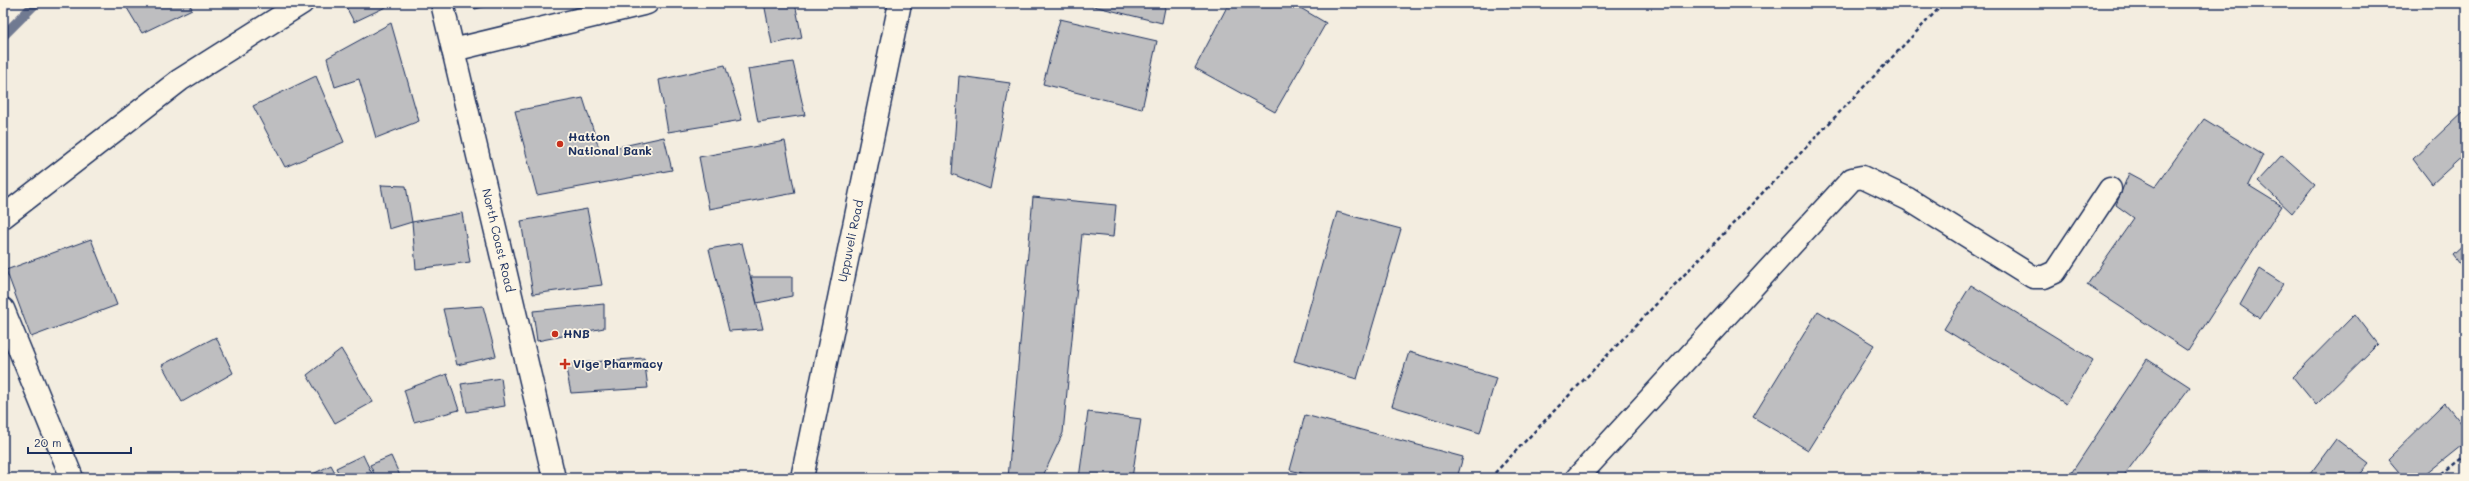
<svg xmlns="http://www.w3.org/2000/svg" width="2469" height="481" viewBox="0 0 2469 481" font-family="Mali,sans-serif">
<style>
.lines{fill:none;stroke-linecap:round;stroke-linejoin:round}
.stream{stroke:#707a91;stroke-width:10}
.building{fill:#bebec0;stroke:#1b2f5e}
.street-casing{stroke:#1b2f5e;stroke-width:25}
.primary-casing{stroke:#1b2f5e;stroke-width:25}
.path{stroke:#1b2f5e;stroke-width:2.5;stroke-dasharray:4 3;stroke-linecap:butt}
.street{stroke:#fcf5e5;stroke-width:22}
.primary{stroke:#fcf5e5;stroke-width:22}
.poi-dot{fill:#c8321e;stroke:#fcf5e5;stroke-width:1.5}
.labels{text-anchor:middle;stroke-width:3.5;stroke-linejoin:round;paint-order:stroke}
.poi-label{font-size:12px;font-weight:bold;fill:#1b2f5e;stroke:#fcf5e5;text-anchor:start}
.street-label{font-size:12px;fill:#1b2f5e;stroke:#fcf5e5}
</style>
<rect width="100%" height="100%" fill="#f3ede0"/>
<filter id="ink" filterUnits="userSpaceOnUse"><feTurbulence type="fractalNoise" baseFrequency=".025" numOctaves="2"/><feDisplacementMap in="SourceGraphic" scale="8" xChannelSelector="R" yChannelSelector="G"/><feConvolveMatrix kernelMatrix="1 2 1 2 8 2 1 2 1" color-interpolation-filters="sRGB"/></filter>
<g filter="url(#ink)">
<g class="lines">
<path class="stream" d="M3,36L36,3"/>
</g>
<path class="building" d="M124,3H189L192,9L142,33Z
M344,3H394L354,22Z
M473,3H499L475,9Z
M764,3H795L802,38L772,44Z
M1081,3H1166L1162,23Z
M1229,3H1292L1326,23L1275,112L1195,68Z
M1060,19L1157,41L1142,109L1043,84Z
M391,23L419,121L376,138L359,79L335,87L327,58Z
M793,62L805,115L758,122L748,69Z
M725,65L742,120L668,132L659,80Z
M316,76L344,142L285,167L253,106Z
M959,76L1010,83L990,189L952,174Z
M583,98L600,151L664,137L672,170L537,195L515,111Z
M2466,109V153L2432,184L2413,159Z
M2204,119L2263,155L2248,185L2282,206L2188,351L2087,285L2134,218L2116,205L2129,173L2155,187Z
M785,141L795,193L709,209L699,157Z
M2282,155L2315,184L2292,213L2258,181Z
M381,185L406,186L412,222L389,229Z
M1033,197L1116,205L1113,237L1082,234L1063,433L1042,478H1008Z
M587,209L602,285L533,294L521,221Z
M1337,212L1401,229L1357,379L1294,361Z
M462,213L470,262L416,269L412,222Z
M91,239L117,305L31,337L6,270Z
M742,243L763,329L729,331L709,249Z
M2466,243V272L2453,255Z
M2260,269L2283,284L2260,319L2240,305Z
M751,277H792V296L757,303Z
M1971,285L2093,360L2066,404L1944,329Z
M604,304V328L537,341L533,311Z
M483,306L496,356L457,365L443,309Z
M1818,311L1874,345L1808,450L1753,417Z
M2355,314L2378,344L2316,405L2293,377Z
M216,337L233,373L182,402L162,365Z
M341,349L373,402L335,423L307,375Z
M1409,352L1496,378L1480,433L1392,406Z
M644,358L648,388L571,393L565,364Z
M2147,359L2190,387L2122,478H2068Z
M447,374L459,410L414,422L404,390Z
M501,378L505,406L467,412L461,384Z
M2445,403L2466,429V442L2421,478H2404L2388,459Z
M1088,412L1141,419L1132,478H1079Z
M1305,415L1463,457L1457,478H1319L1290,470Z
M2336,439L2369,464L2357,478H2307Z
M363,455L374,478H341L336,468Z
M391,456L401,478H376L370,465Z
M331,465L338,478H310L309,476Z"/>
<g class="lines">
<defs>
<path id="street" d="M453,50L647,3
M3,217L180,80L302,3
M3,309L72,478
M1577,478L1852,179L1862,177L1908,199L2033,277H2044L2055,272L2110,189"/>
<g id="primary">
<path id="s1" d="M442,3L554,478"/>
<path id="s2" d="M802,478L900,3"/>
</g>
</defs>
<use href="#street" class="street-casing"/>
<use href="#primary" class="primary-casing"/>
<path class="path" d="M1490,478L1944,3
M2436,478L2466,455"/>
<use href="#street" class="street"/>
<use href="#primary" class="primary"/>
</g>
</g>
<g class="poi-dot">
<circle cx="560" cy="144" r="4"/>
<circle cx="555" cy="334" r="4"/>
<path d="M563 358h4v4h4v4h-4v4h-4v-4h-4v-4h4z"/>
</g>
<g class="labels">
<g class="poi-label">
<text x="568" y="141">Hatton<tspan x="568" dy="14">National Bank</tspan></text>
<text x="563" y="338">HNB</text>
<text x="573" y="368">Vige Pharmacy</text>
</g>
<g class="street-label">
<text dy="4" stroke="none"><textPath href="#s2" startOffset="242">Uppuveli Road</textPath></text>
<text dy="4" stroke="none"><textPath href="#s1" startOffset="244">North Coast Road</textPath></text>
</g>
</g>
<rect width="2469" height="481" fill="none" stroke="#fcf5e5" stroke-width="16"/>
<rect x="8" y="8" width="2453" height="465" fill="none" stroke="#1b2f5e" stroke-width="1.5" filter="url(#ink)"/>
<path d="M28 447v6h103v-6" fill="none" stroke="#1b2f5e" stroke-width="2"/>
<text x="34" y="447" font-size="12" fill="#1b2f5e" stroke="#fcf5e5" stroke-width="3" paint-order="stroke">20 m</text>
</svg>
